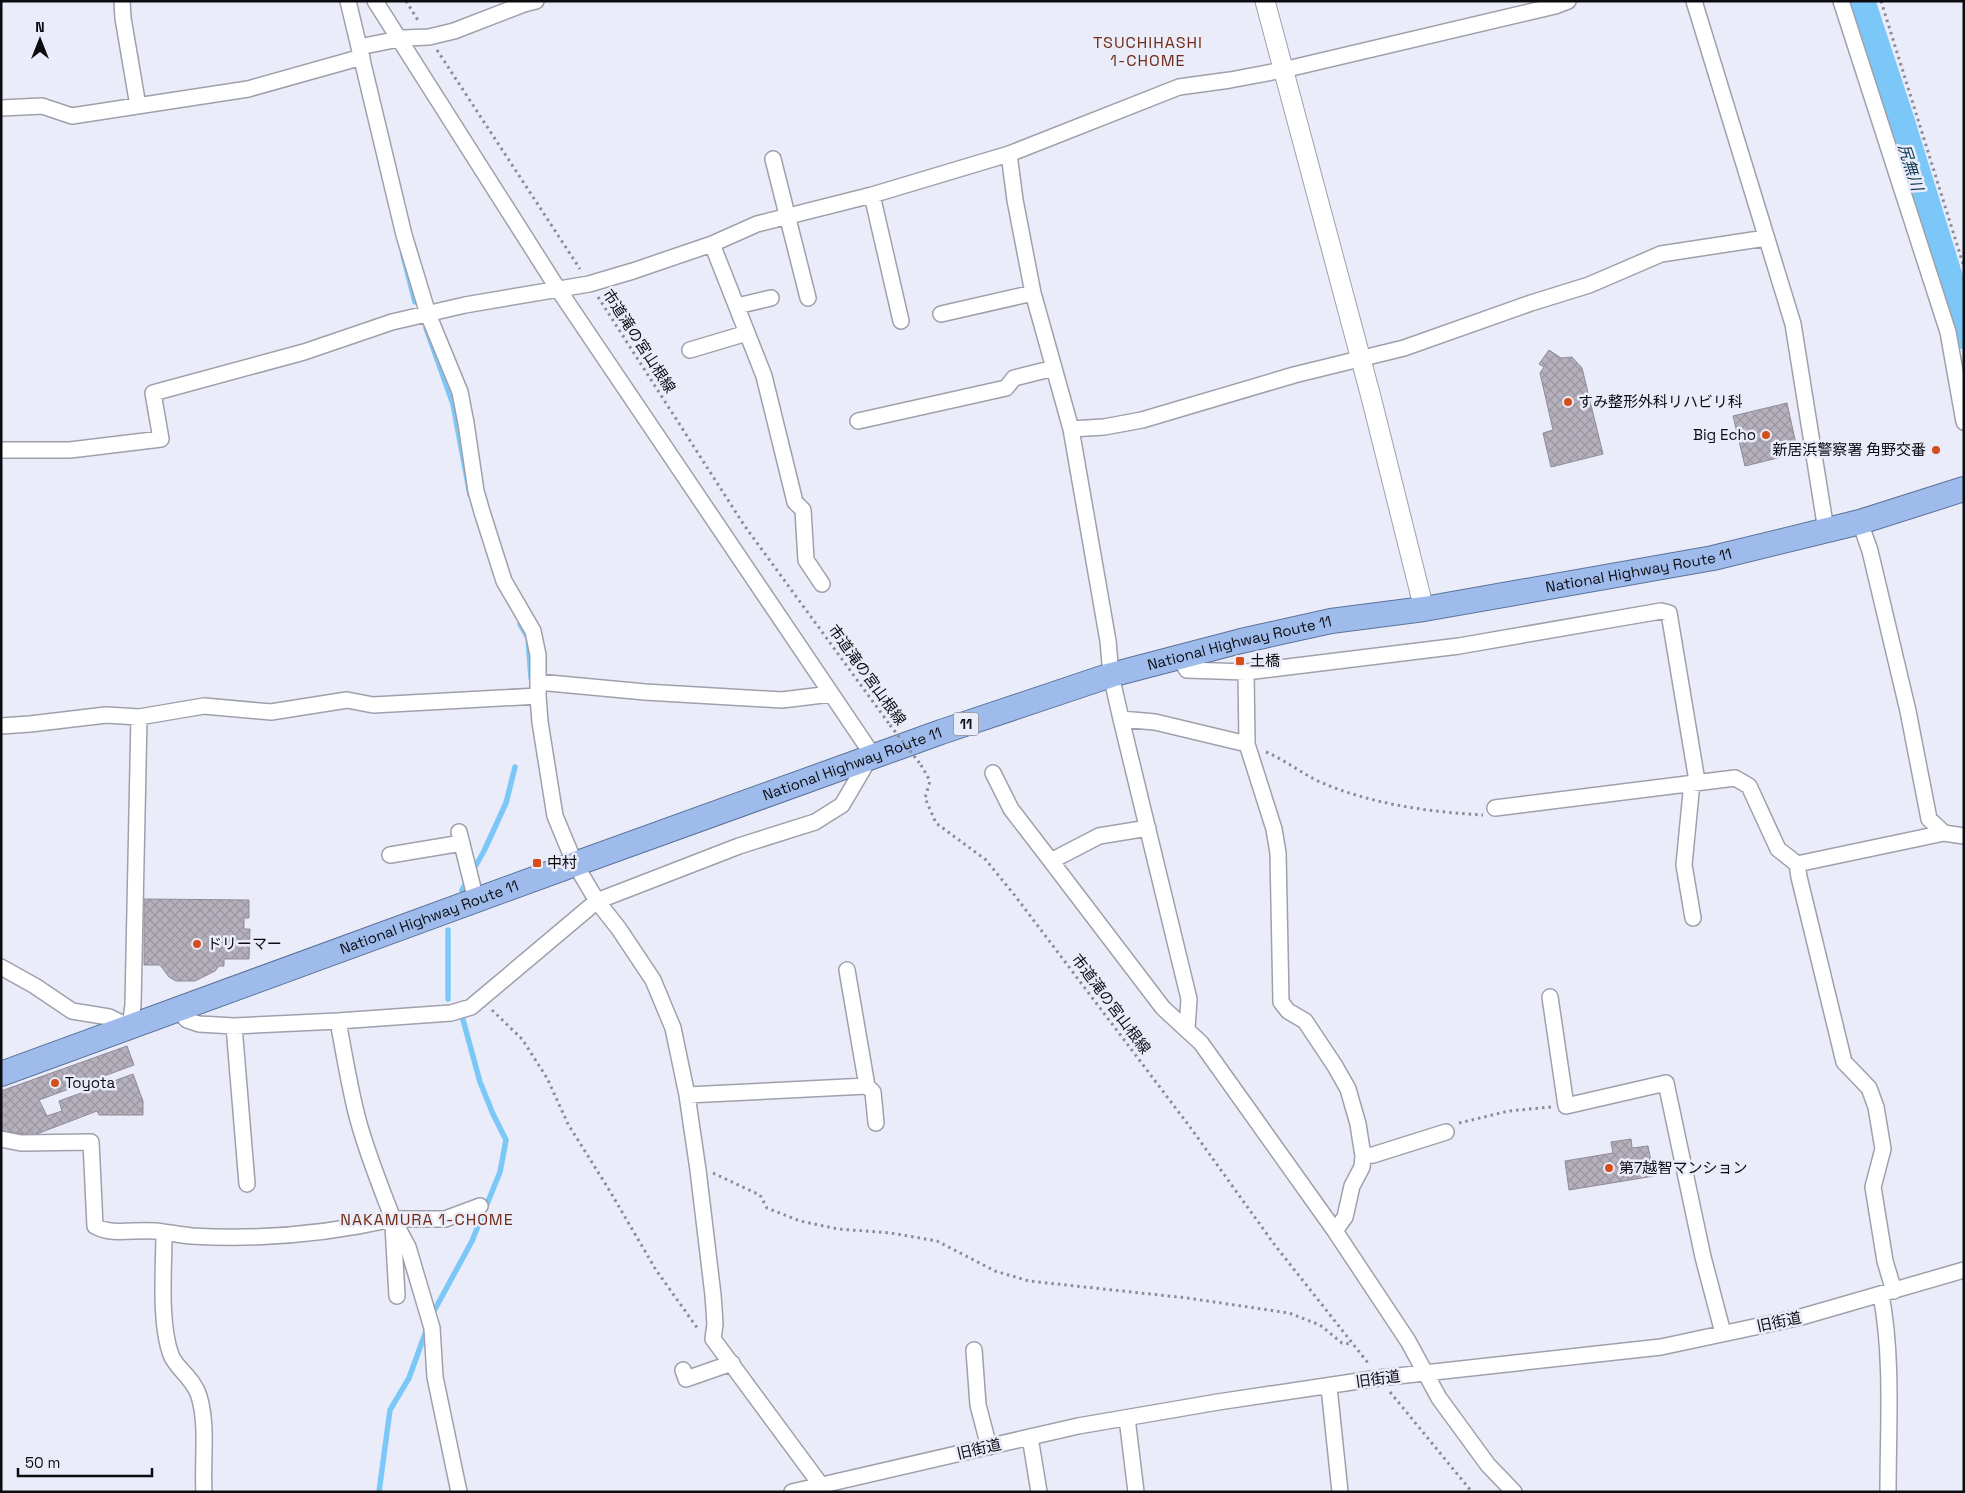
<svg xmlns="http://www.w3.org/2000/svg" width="1965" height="1493" viewBox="0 0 1965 1493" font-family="'Space Grotesk','Noto Sans JP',sans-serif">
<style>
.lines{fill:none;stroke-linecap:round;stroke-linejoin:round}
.stream{stroke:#7bc8f8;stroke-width:5.5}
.river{stroke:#7bc8f8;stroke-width:32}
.building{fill:url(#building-cross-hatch);stroke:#908b96}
.minor-casing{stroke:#a0a0ac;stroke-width:18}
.tertiary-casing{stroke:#a0a0ac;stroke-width:21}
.trunk-casing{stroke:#5b739b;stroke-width:26}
.path{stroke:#8b8c95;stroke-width:3;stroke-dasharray:2.5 4;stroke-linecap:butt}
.minor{stroke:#fff;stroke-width:15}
.tertiary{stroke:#fff;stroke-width:19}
.trunk{stroke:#9ebbeb;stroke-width:24}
.path-bridge{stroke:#8b8c95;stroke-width:3;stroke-dasharray:2.5 4;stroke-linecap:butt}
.poi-dot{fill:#d44d1a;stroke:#ebecf9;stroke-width:2}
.labels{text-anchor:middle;stroke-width:5;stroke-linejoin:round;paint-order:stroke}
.shield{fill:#ebecf9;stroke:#4f4f56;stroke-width:1}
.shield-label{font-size:14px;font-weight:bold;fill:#0c0c10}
.street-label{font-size:15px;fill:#0c0c10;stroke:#ebecf9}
.poi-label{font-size:15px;fill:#0c0c10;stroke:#ebecf9;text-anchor:start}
.neighbourhood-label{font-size:16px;letter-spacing:1px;fill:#6f2d17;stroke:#ebecf9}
.water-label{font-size:16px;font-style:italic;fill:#0b3951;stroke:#ebecf9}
</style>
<defs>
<pattern id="building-cross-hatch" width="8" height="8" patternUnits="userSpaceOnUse" patternTransform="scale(1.25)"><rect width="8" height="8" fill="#b5b0bb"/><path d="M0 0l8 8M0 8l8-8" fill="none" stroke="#9a96a0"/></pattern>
</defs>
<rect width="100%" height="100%" fill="#ebecf9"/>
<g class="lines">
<path class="stream" d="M403,255L415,302
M426,328L453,404L470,495
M520,624L528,638L531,678
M462,890L484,851L506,803L515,767
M448,930V999
M434,1311L472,1241L500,1172L506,1140L493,1114L480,1082L462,1016
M379,1492L390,1410L409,1378L426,1331"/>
<path class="river" d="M1859,1L1898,119L1964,333"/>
</g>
<path class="building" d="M1549,350L1561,358L1572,357L1582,368L1603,454L1551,467L1543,433L1553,430L1540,373L1544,367L1539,364Z
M1787,403L1798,453L1745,466L1733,416Z
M144,899L249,900V918H244V929H250L249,959H224V966H219L215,971L195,981H176L169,977L160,965H144Z
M127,1046L134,1065L39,1100L47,1116L62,1111L59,1101L133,1074L143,1101V1115H99L97,1111L34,1135L1,1131V1091Z
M1631,1139L1632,1148L1648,1146L1654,1176L1569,1190L1565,1161L1613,1153L1611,1142Z"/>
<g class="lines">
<defs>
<path id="minor" d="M122,1L123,18L138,106
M348,1L359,47L404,38L429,37L454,31L524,4L536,1
M375,1L558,289L874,757
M1694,1L1793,324L1826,530
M1841,1L1948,332L1964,422
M359,47L404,235L428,314L460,392L466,423L476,491L482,512L504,581L533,631L538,655V696L540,722L555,816L575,864L597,901L619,929L653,980L673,1028L687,1095L698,1170L713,1295L715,1324L713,1339L826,1492
M1,108L42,106L72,116L248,89L362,57
M1009,154L1015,200L1033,293L1071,429L1108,641L1111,675L1121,719L1189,999L1187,1029
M773,159L808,298
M872,195L901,321
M712,244L764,376L795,502L803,510L806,560L822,584
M737,306L771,298
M941,314L1033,293
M690,350L747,333
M858,421L1006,388L1014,378L1054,368
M1071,429L1104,427L1142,420L1294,375L1404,348L1531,303L1589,285L1661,254L1766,238
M1,450H70L161,439L153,393L304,352L392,322L465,305L589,284L633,271L712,244L757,224L872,195L1009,154L1179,87L1230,80L1283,70L1555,6L1568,1
M1860,522L1870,551L1908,711L1929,819L1944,833L1964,836
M1179,658L1187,670L1246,672
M538,682L645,692L782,700L831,694
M1121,719L1155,722L1247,744L1246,672L1459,646L1661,611L1669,613L1697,781
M1,726L30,724L106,715L139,717L204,706L271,712L347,700L373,705L538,696
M1247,744L1274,829L1278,853L1281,1002L1288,1011L1305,1021L1335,1066L1348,1089L1358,1124L1363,1156L1362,1167L1352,1186L1345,1217L1335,1231
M993,773L1011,809L1051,861L1099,836L1148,828
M1692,782L1684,865L1693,918
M1495,808L1735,778L1749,786L1778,849L1797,864L1944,833
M459,832L476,900
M390,855L462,843
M1051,861L1163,1008L1201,1043L1335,1231L1408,1341L1439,1398L1488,1465L1514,1492
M1797,864L1799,877L1844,1062L1869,1088L1876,1107L1883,1149L1873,1187L1885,1261L1894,1291
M1,967L35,986L72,1011L109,1017L130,1027L133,1005L139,717
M847,970L867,1086
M1550,997L1566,1106L1666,1083L1703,1257L1723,1333
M177,1009L187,1020L199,1024L234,1026L338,1021L451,1013L471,1007L597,901L739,846L815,822L842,805L869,759
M338,1021C344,1053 349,1085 357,1116C366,1151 380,1185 393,1219H445L480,1206
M234,1026L247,1184
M687,1095L867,1086L873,1092L876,1123
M1,1139L21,1143L91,1142L95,1226C112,1236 135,1229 155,1231C167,1232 180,1235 192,1236C259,1240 327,1234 393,1219L408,1247L432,1328L435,1377L459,1492
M1363,1156L1373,1155L1446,1132
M393,1225L397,1296
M164,1233C164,1268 159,1322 171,1355C175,1367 194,1379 199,1396C208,1426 202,1461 204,1492
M1881,1295C1893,1357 1888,1428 1888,1492
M974,1350L978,1405L989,1447
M683,1370L686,1379L732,1363
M1329,1387L1340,1492
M1127,1418L1136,1492
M1030,1437L1039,1492
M792,1492L1078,1426L1218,1402L1379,1378L1661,1347L1801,1317L1964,1270"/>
<path id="tertiary" d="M1265,1L1371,397L1424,609"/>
<g id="trunk">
<path id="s1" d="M1,1074L575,864L941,732L1111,675L1241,641L1331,621L1424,609L1713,558L1860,522L1964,489"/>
</g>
</defs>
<use href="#minor" class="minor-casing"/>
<use href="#tertiary" class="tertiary-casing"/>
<use href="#trunk" class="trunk-casing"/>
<path class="path" d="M406,1L419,22
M1881,1L1964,267
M437,50L580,269
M598,297L744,525L890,725
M1266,752C1285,760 1301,773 1320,782C1371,804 1428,812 1483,815
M921,765L930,781L925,798L936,823L986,860L1016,897L1190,1127L1274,1244L1368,1363
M492,1010L522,1039L547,1078L568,1124L608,1188L656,1270L698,1329
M1459,1123L1509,1111L1551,1107
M713,1173L760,1195L767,1208L800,1221L838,1229L891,1233L937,1241L995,1271L1029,1281L1187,1298L1289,1313L1320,1325L1342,1343L1352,1344
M1390,1392L1472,1492"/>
<use href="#minor" class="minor"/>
<use href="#tertiary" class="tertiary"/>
<use href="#trunk" class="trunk"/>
<path class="path-bridge" d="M890,725L921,765"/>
</g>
<g class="poi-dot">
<circle cx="1568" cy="402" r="5"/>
<circle cx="1766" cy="435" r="5"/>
<circle cx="1936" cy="450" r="5"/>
<rect x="1235" y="656" width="10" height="10" rx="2.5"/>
<rect x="532" y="858" width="10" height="10" rx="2.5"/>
<circle cx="197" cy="944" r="5"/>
<circle cx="55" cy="1083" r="5"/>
<circle cx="1609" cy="1168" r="5"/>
</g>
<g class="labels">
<rect class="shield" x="953.5" y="712.5" width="25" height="23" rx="4"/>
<g class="shield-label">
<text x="966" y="729">11</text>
</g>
<g class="street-label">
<text transform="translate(639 341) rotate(57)" y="5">市道滝の宮山根線</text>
<text dy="5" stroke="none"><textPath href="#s1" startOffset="1718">National Highway Route 11</textPath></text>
<text dy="5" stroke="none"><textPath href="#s1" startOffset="1312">National Highway Route 11</textPath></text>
<text transform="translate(867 675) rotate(54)" y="5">市道滝の宮山根線</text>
<text dy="5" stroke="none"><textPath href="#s1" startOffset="906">National Highway Route 11</textPath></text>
<text dy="5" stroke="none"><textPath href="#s1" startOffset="456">National Highway Route 11</textPath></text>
<text transform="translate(1111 1004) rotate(53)" y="5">市道滝の宮山根線</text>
<text transform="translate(1779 1322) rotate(-12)" y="5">旧街道</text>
<text transform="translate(1378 1379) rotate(-8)" y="5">旧街道</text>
<text transform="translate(979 1449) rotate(-13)" y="5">旧街道</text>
</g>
<g class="poi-label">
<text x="1578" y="407">すみ整形外科リハビリ科</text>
<text x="1756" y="440" text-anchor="end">Big Echo</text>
<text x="1926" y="455" text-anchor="end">新居浜警察署 角野交番</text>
<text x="1250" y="666">土橋</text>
<text x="547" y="868">中村</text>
<text x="207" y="949">ドリーマー</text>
<text x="65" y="1088">Toyota</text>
<text x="1619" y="1173">第7越智マンション</text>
</g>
<g class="neighbourhood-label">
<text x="1148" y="48">TSUCHIHASHI<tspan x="1148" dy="18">1-CHOME</tspan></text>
<text x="427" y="1225">NAKAMURA 1-CHOME</text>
</g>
<g class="water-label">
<text transform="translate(1911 167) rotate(72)" y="6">尻無川</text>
</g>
</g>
<rect width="1965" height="1493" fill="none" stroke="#0c0c10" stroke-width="5"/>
<g transform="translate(40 40)" stroke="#ebecf9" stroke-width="4" paint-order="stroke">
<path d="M0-4L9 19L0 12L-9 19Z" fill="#0c0c10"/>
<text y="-8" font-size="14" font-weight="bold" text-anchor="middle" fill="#0c0c10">N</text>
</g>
<path d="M18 1468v8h134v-8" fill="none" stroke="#0c0c10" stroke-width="2.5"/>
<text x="25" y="1468" font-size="15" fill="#0c0c10" stroke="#ebecf9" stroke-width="4" paint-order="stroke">50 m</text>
</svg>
